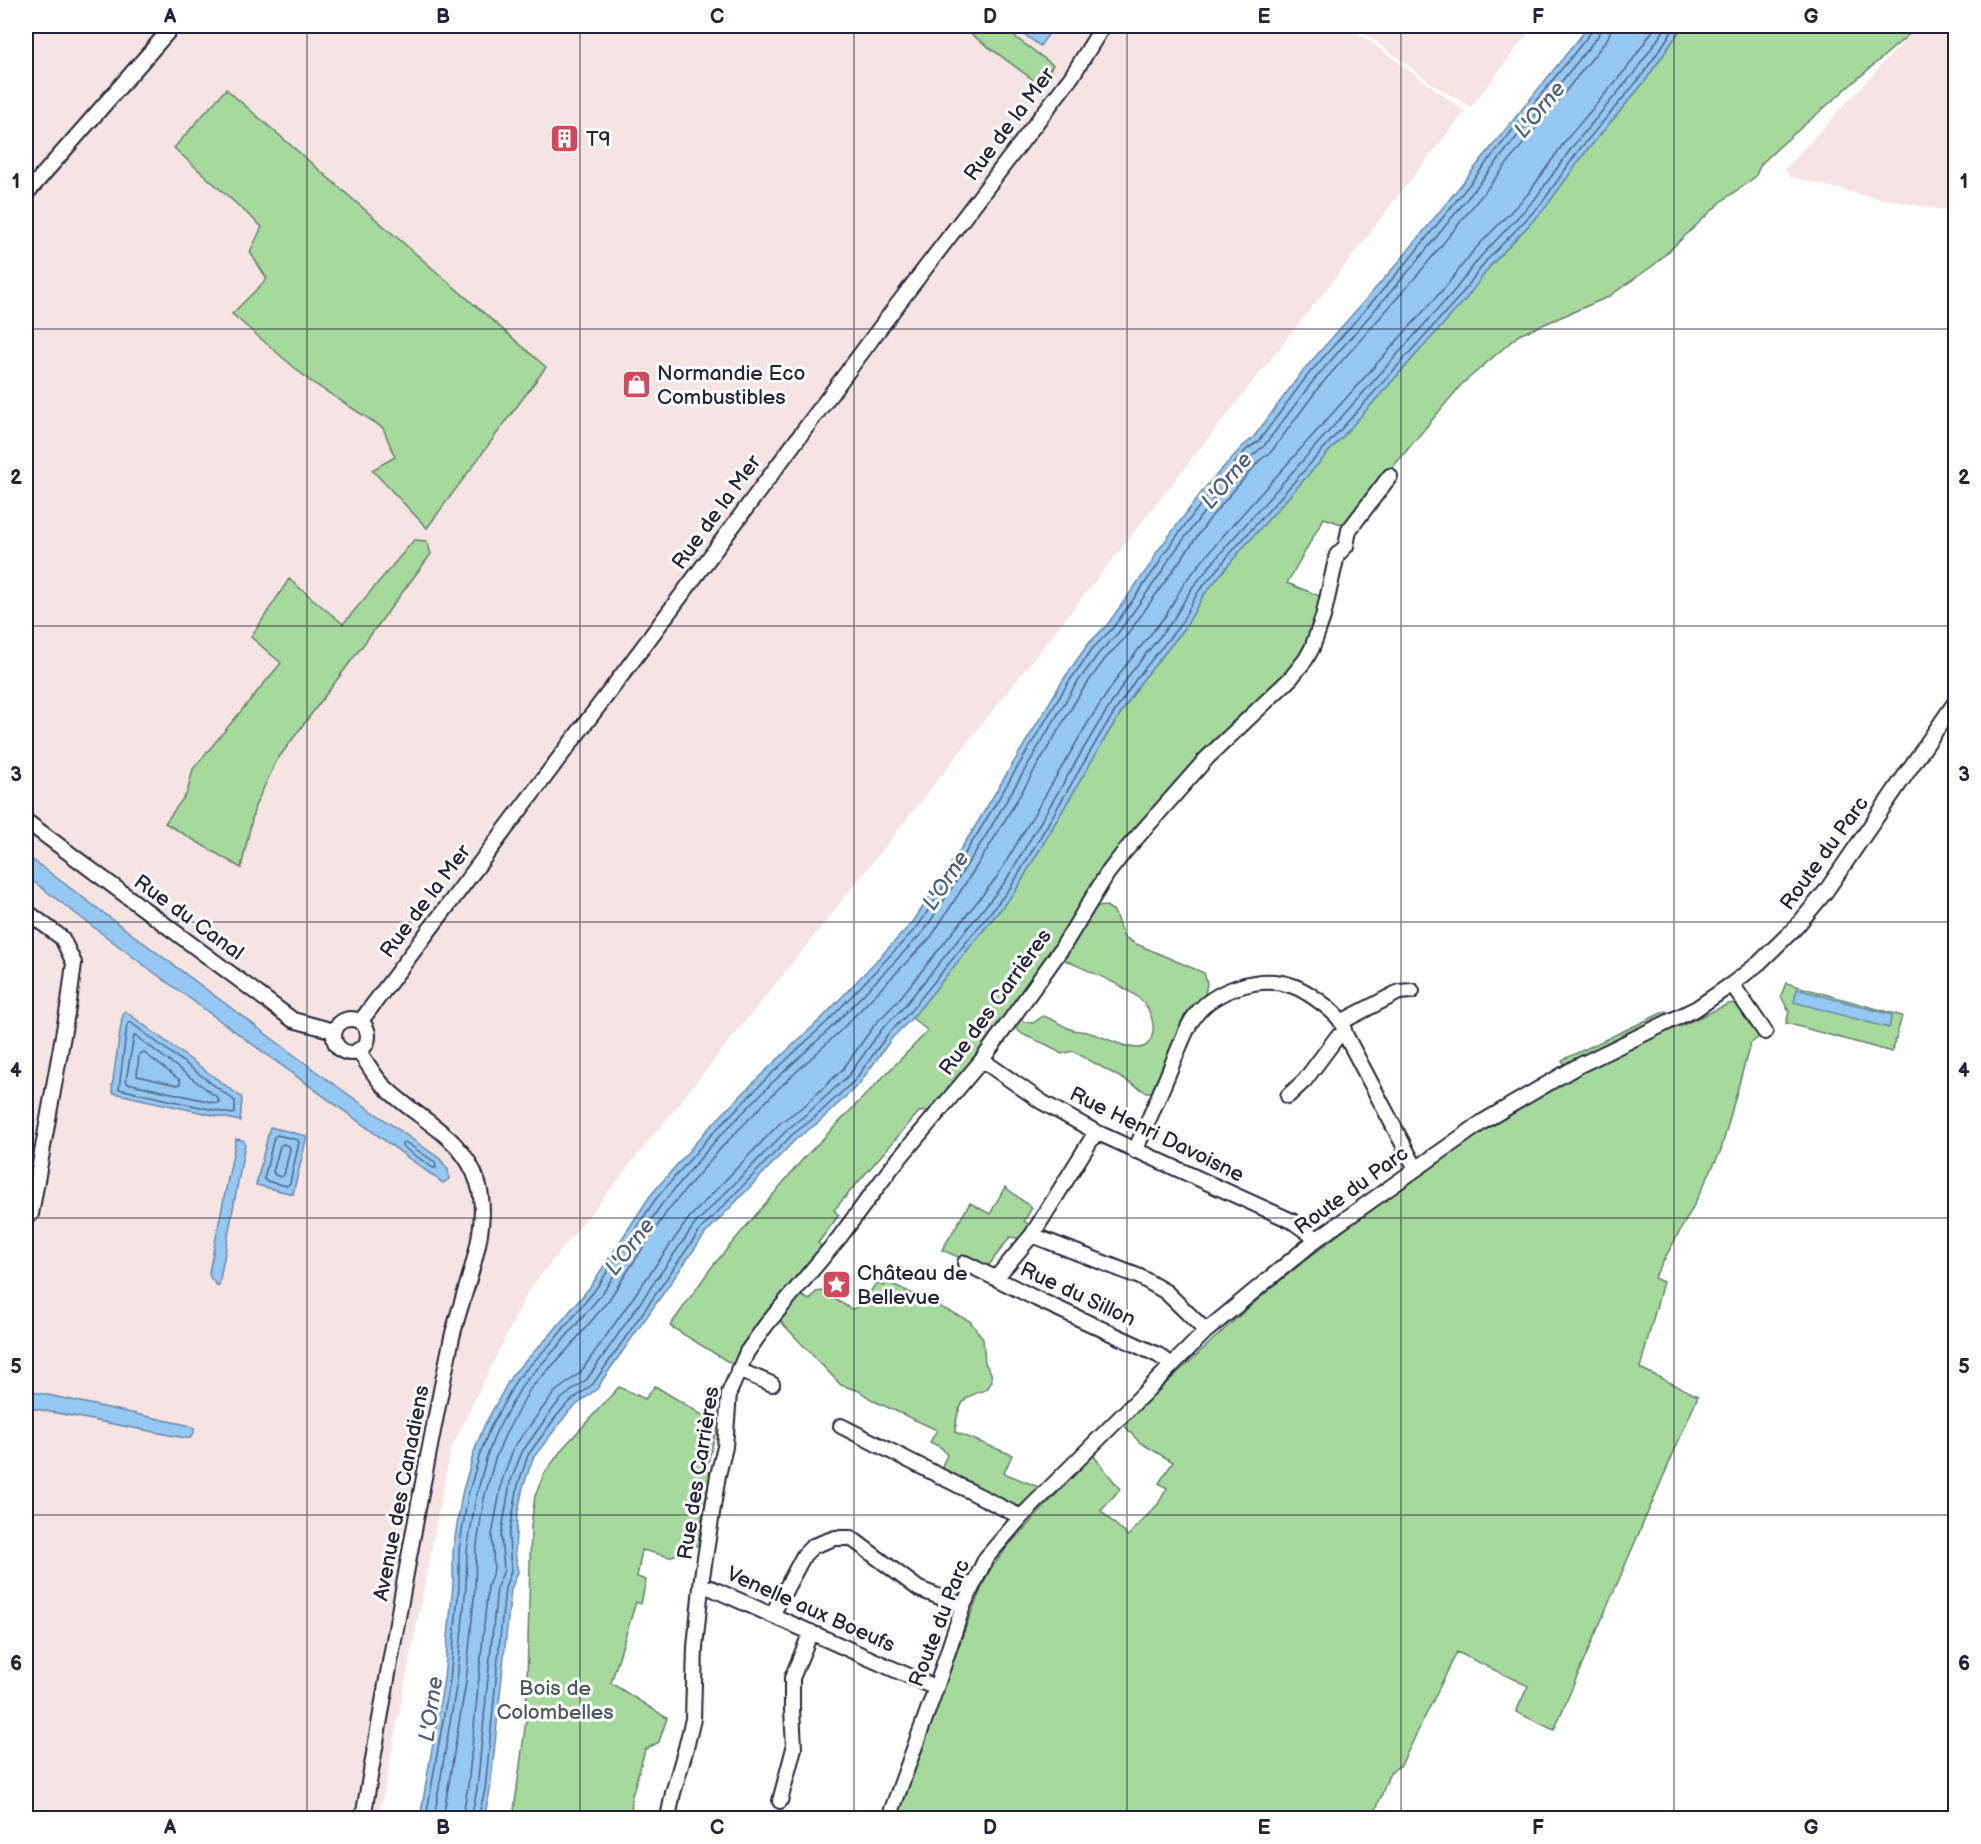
<svg xmlns="http://www.w3.org/2000/svg" width="1981" height="1844" viewBox="0 0 1981 1844" font-family="'Balsamiq Sans',sans-serif">
<style>
.built{fill:#f6e4e2}
.green{fill:#a6da9c;stroke:#647e6c;stroke-width:1.5}
.water{fill:#95c8f2;stroke:#6786a9;stroke-width:1.5}
.lines{fill:none;stroke-linecap:round;stroke-linejoin:round}
.shore{stroke:#506484;stroke-width:1.5}
.minor-casing{stroke:#22223b;stroke-width:18}
.minor{stroke:#fff;stroke-width:14}
.grid{fill:none;stroke:#22223b;stroke-width:1.5;stroke-opacity:0.55}
.labels{text-anchor:middle;stroke-width:6;stroke-linejoin:round;paint-order:stroke}
.street-label{font-size:21px;fill:#22223b;stroke:#fff}
.poi-label{font-size:21px;fill:#22223b;stroke:#fff;text-anchor:start}
.park-label{font-size:21px;fill:#4a5958;stroke:#fff}
.water-label{font-size:22px;font-style:italic;fill:#4a5c7b;stroke:#fff}
.neatline{fill:none;stroke:#22223b;stroke-width:2}
.grid-label{font-size:20px;text-anchor:middle;font-weight:bold;fill:#22223b}
</style>
<rect width="100%" height="100%" fill="#fff"/>
<filter id="ink" filterUnits="userSpaceOnUse"><feTurbulence type="fractalNoise" baseFrequency=".0167" numOctaves="2"/><feDisplacementMap in="SourceGraphic" scale="12" xChannelSelector="R" yChannelSelector="G"/><feConvolveMatrix kernelMatrix="1 2 1 2 8 2 1 2 1" color-interpolation-filters="sRGB"/></filter>
<g filter="url(#ink)">
<path class="built" d="M26,26H1349L1465,111L1394,201L1351,258L814,936L528,1291L451,1448L379,1818H26Z
M1355,26H1534L1471,107L1435,86Z
M1917,26H1955V212L1867,196L1791,177L1784,170L1914,30Z"/>
<path class="green" d="M960,26H1000L1053,65L1050,69L1052,75L1043,87Z
M1683,26H1917L1914,30L1780,146L1761,164L1755,177L1722,201L1654,265L1608,297L1519,335L1506,346L1461,385L1373,491L1347,526L1324,518L1287,583L1322,597L1316,623L1297,664L1216,743L1137,827L1120,849L1106,864L1087,891L1083,902L1064,936L975,1060L931,1111L919,1112L834,1210L839,1215L818,1243L825,1249L735,1366L670,1326L711,1268L803,1159L928,1031L912,1018L1016,890L1108,733L1141,682L1185,628L1203,596L1239,552L1465,300L1491,265L1545,208L1584,154L1645,81Z
M226,89L546,367L427,528L372,470L395,457L383,428L310,381L232,314L267,279L250,252L262,227L174,148Z
M414,540L427,541L431,554L277,760L255,806L241,868L165,823L187,793L193,769L281,663L251,637L289,579L343,624Z
M1106,906L1114,911L1123,936L1134,943L1204,973L1207,983L1205,995L1192,1006L1183,1018L1154,1092H1146L1073,1051L1062,1054C1056,1051 1051,1046 1045,1044C1033,1038 1020,1037 1013,1024L1018,1017L1025,1022L1033,1023L1043,1016C1052,1018 1059,1024 1068,1028C1073,1031 1080,1031 1086,1032C1102,1035 1124,1049 1139,1048C1145,1048 1151,1042 1152,1036C1156,1026 1150,1009 1143,1002C1128,986 1081,968 1061,958L1088,912L1096,907Z
M1786,983L1902,1016L1892,1052L1786,1023L1789,1012L1781,996Z
M1736,1003L1760,1036L1750,1044L1721,1150L1691,1211L1654,1278L1663,1282L1640,1368L1698,1396L1554,1730L1516,1712L1528,1686L1457,1652L1401,1765L1390,1772L1373,1818H895L970,1616L988,1573L1008,1546L1093,1455L1120,1489L1101,1511L1128,1536L1158,1504L1167,1488L1159,1483L1173,1462L1139,1442L1123,1424C1175,1376 1226,1325 1281,1280C1373,1205 1471,1137 1571,1075L1562,1060L1666,1011L1681,1026L1728,1004Z
M1005,1187L1032,1208L1024,1221L1031,1226L1022,1239L1010,1237L986,1269L942,1250L970,1203L990,1214Z
M886,1281L970,1321L983,1339L985,1363L991,1373L992,1381L987,1389C982,1392 974,1393 969,1397C958,1403 956,1420 955,1432L1012,1455L1004,1473L1041,1488L1021,1506H1011L940,1470L947,1455L942,1448L930,1442L937,1430L874,1401L859,1391L841,1385L780,1321L800,1295L810,1300L816,1292L822,1291L851,1309C867,1307 867,1292 877,1283L884,1286Z
M655,1386L704,1416L716,1431L706,1471L712,1473L703,1513L698,1545L670,1557L642,1550L637,1577L646,1580L641,1604L636,1602L611,1683L667,1718L659,1742L645,1750L632,1796L631,1818H513L526,1720L531,1526L535,1496L544,1474L563,1448L619,1387L645,1399Z"/>
<path class="water" d="M1015,26H1041L1050,32L1040,46L1014,27Z
M1589,26H1683L1645,81L1584,154L1545,208L1491,265L1465,300L1239,552L1203,596L1185,628L1141,682L1108,733L1016,890L912,1018L892,1038L859,1084L818,1123L797,1138L705,1234L603,1379L598,1388L570,1410L533,1458L523,1487L517,1516L515,1552L518,1572L511,1589L490,1791L484,1818H420L444,1679L453,1585V1550L462,1494L474,1452L484,1426L512,1375L550,1335L590,1287L650,1196L705,1132L764,1072L823,1017L913,922L973,830L1063,680L1088,644L1107,625L1153,561L1156,553L1208,484L1243,446L1253,438L1302,372L1403,257Z
M26,855L325,1078L439,1158L448,1169L449,1179L443,1183L145,966L26,876Z
M1797,989L1892,1015L1889,1028L1794,1002Z
M125,1011L241,1097L242,1099L240,1121L113,1093L112,1087L122,1018Z
M270,1127L307,1136L293,1194L256,1185Z
M236,1139L243,1140L245,1144L219,1285L217,1286L210,1277L209,1272Z
M34,1392L187,1425L194,1428V1433L190,1438H185L31,1408L30,1397Z"/>
<g class="lines">
<path class="shore" d="M130,1022L235,1101V1113L232,1114L119,1089L127,1025Z
M134,1036L137,1037L218,1098L219,1102L216,1103L127,1083L126,1080Z
M143,1052L180,1080V1084L177,1085L137,1076L139,1055Z
M277,1135L298,1140L299,1142L290,1183L287,1186L266,1181L264,1179L274,1137Z
M405,1142L435,1162L436,1168H433L403,1147L402,1144Z
M283,1144L289,1146L290,1149L284,1175L281,1177L275,1175L273,1172L280,1146Z
M426,1818L450,1680L459,1586V1550L468,1495L480,1454L490,1428L517,1379L555,1339L595,1290L655,1200L710,1136L768,1077L828,1021L918,926L978,833L1068,683L1093,648L1112,629L1158,565L1162,556L1213,488L1247,449L1258,442L1307,376L1408,261L1592,31L1594,26
M434,1818L457,1681L466,1586L467,1551L476,1497L487,1456L496,1432L523,1384L560,1344L601,1295L661,1205L715,1141L773,1082L833,1026L924,931L985,837L1074,687L1099,653L1118,633L1164,569L1169,559L1218,493L1253,455L1264,446L1313,381L1413,266L1598,36L1601,26
M443,1818L466,1682L475,1587L476,1551L484,1499L495,1459L505,1435L530,1389L567,1350L608,1301L668,1210L722,1147L779,1088L839,1032L931,937L992,842L1081,692L1105,659L1125,638L1211,517L1259,461L1271,452L1319,387L1420,272L1606,41L1610,33V26
M462,1818L468,1787L488,1586L494,1569L492,1535L502,1481L514,1447L542,1409L555,1392L580,1373L689,1218L781,1122L804,1106L843,1069L876,1023L896,1003L997,877L1089,721L1123,669L1166,615L1185,582L1222,537L1447,285L1474,250L1528,194L1566,140L1627,68L1656,26
M471,1818L477,1789L497,1587L504,1570L501,1536L510,1483L522,1452L549,1414L561,1399L587,1379L695,1224L788,1129L809,1112L849,1075L882,1029L902,1009L1005,882L1097,726L1130,674L1173,620L1192,588L1229,543L1454,291L1481,256L1535,199L1573,146L1634,73L1667,26
M478,1818L485,1790L505,1588L511,1571L509,1536L518,1485L528,1455L555,1418L566,1405L593,1384L701,1229L793,1134L814,1118L855,1080L888,1034L908,1014L1011,887L1103,730L1136,679L1180,625L1198,592L1235,548L1460,296L1486,261L1541,204L1579,150L1640,78L1676,26"/>
<defs>
<path id="minor" d="M26,194L173,26
M26,821L293,1020L334,1031
M26,911L62,938L74,963L69,1002L31,1214
M1732,984L1765,1032
M334 1036a17 17 0 1 1 34 0a17 17 0 1 1-34 0Z
M360,1022L640,651L894,309L1072,76L1103,26
M1341,1022L1399,992L1412,991
M358,1050C366,1061 373,1074 382,1084C414,1118 463,1134 478,1183C493,1230 461,1294 451,1342C418,1500 390,1659 363,1818
M982,1060L1042,1102L1096,1132L1292,1221L1317,1239
M1288,1096L1305,1080L1337,1037L1345,1034
M1096,1132L1032,1235L1140,1277L1166,1292L1206,1331
M1135,1151C1148,1121 1161,1092 1173,1062C1179,1049 1184,1033 1192,1020C1211,990 1260,974 1293,986C1307,991 1332,1009 1341,1021C1343,1025 1344,1030 1345,1034L1413,1163L1417,1168
M965,1263L1037,1299L1158,1355L1172,1365
M996,1278L1032,1235
M738,1370L772,1384
M841,1426L1021,1517
M701,1586L711,1588L936,1688
M772,1615L804,1555L813,1546L835,1538H851L919,1589L963,1606
M780,1801L794,1748L792,1709V1678L811,1632
M668,1818L673,1793L686,1748L693,1719L695,1647L702,1577L718,1475L725,1447L729,1393L747,1352L766,1325L839,1238L892,1167L982,1060L1062,948L1107,874L1125,851L1207,758L1291,678L1306,659L1312,648L1323,617L1337,555L1346,546L1349,530L1390,476
M889,1818L936,1688L963,1606L986,1558L1021,1517L1206,1331L1317,1239L1484,1121L1576,1067L1697,1008L1732,984L1759,963L1796,927L1826,891L1956,701"/>
</defs>
<use href="#minor" class="minor-casing"/>
<use href="#minor" class="minor"/>
</g>
</g>
<path class="grid" d="M307,26V1818M580,26V1818M854,26V1818M1127,26V1818M1401,26V1818M1674,26V1818M26,329H1956M26,626H1956M26,922H1956M26,1218H1956M26,1515H1956"/>
<defs>
<symbol id="building-square" viewBox="-11 -11 22 22"><rect x="-9" y="-9" width="18" height="18" rx="4" fill="#d1495b" stroke="#fff"/><path d="M-4-6H4V6H1V3H-1V6H-4ZM-2.5-4.3h1.7v1.8h-1.7ZM.8-4.3h1.7v1.8H.8ZM-2.5-1h1.7V.8h-1.7ZM.8-1h1.7V.8H.8Z" fill="#fff"/></symbol>
<symbol id="shop-square" viewBox="-11 -11 22 22"><rect x="-9" y="-9" width="18" height="18" rx="4" fill="#d1495b" stroke="#fff"/><path d="M-5-2.5h2.3a2.7 3.5 0 0 1 5.4 0H5L5.5 6h-11ZM-1.5-2.5h3a1.5 2.3 0 0 0-3 0Z" fill="#fff"/></symbol>
<symbol id="sight-square" viewBox="-11 -11 22 22"><rect x="-9" y="-9" width="18" height="18" rx="4" fill="#d1495b" stroke="#fff"/><path d="M0-6L1.8-2.2L6-1.7L2.9 1.2L3.7 5.4L0 3.3L-3.7 5.4L-2.9 1.2L-6-1.7L-1.8-2.2Z" fill="#fff"/></symbol>
</defs>
<g fill-rule="evenodd">
<use href="#building-square" x="548" y="122" width="33" height="33"/>
<use href="#shop-square" x="620" y="368" width="33" height="33"/>
<use href="#sight-square" x="820" y="1268" width="33" height="33"/>
</g>
<g class="labels">
<g class="street-label">
<text transform="translate(1009 124) rotate(-53)" y="7">Rue de la Mer</text>
<text transform="translate(716 512) rotate(-54)" y="7">Rue de la Mer</text>
<text transform="translate(1824 853) rotate(-54)" y="7">Route du Parc</text>
<text transform="translate(425 901) rotate(-53)" y="7">Rue de la Mer</text>
<text transform="translate(189 917) rotate(36)" y="7">Rue du Canal</text>
<text transform="translate(995 1002) rotate(-54)" y="7">Rue des Carrières</text>
<text transform="translate(1157 1134) rotate(26)" y="7">Rue Henri Davoisne</text>
<text transform="translate(1351 1190) rotate(-36)" y="7">Route du Parc</text>
<text transform="translate(1078 1294) rotate(25)" y="7">Rue du Sillon</text>
<text transform="translate(698 1473) rotate(-81)" y="7">Rue des Carrières</text>
<text transform="translate(401 1493) rotate(-79)" y="7">Avenue des Canadiens</text>
<text transform="translate(811 1609) rotate(24)" y="7">Venelle aux Boeufs</text>
<text transform="translate(939 1623) rotate(-69)" y="7">Route du Parc</text>
</g>
<g class="poi-label">
<text x="586" y="146">T9</text>
<text x="657" y="380">Normandie Eco<tspan x="657" dy="24">Combustibles</tspan></text>
<text x="857" y="1280">Château de<tspan x="857" dy="24">Bellevue</tspan></text>
</g>
<g class="park-label">
<text x="555" y="1695">Bois de<tspan x="555" dy="24">Colombelles</tspan></text>
</g>
<g class="water-label">
<text transform="translate(1539 109) rotate(-50)" y="8">L'Orne</text>
<text transform="translate(1226 480) rotate(-50)" y="8">L'Orne</text>
<text transform="translate(945 880) rotate(-57)" y="8">L'Orne</text>
<text transform="translate(629 1246) rotate(-52)" y="8">L'Orne</text>
<text transform="translate(430 1709) rotate(-82)" y="8">L'Orne</text>
</g>
</g>
<rect width="1981" height="1844" fill="none" stroke="#fff" stroke-width="66"/>
<rect x="33" y="33" width="1915" height="1778" class="neatline"/>
<g class="grid-label">
<text x="170" y="23">A</text>
<text x="443" y="23">B</text>
<text x="717" y="23">C</text>
<text x="990" y="23">D</text>
<text x="1264" y="23">E</text>
<text x="1538" y="23">F</text>
<text x="1811" y="23">G</text>
<text x="16" y="188">1</text>
<text x="1964" y="188">1</text>
<text x="16" y="484">2</text>
<text x="1964" y="484">2</text>
<text x="16" y="781">3</text>
<text x="1964" y="781">3</text>
<text x="16" y="1077">4</text>
<text x="1964" y="1077">4</text>
<text x="16" y="1373">5</text>
<text x="1964" y="1373">5</text>
<text x="16" y="1670">6</text>
<text x="1964" y="1670">6</text>
<text x="170" y="1834">A</text>
<text x="443" y="1834">B</text>
<text x="717" y="1834">C</text>
<text x="990" y="1834">D</text>
<text x="1264" y="1834">E</text>
<text x="1538" y="1834">F</text>
<text x="1811" y="1834">G</text>
</g>
</svg>
